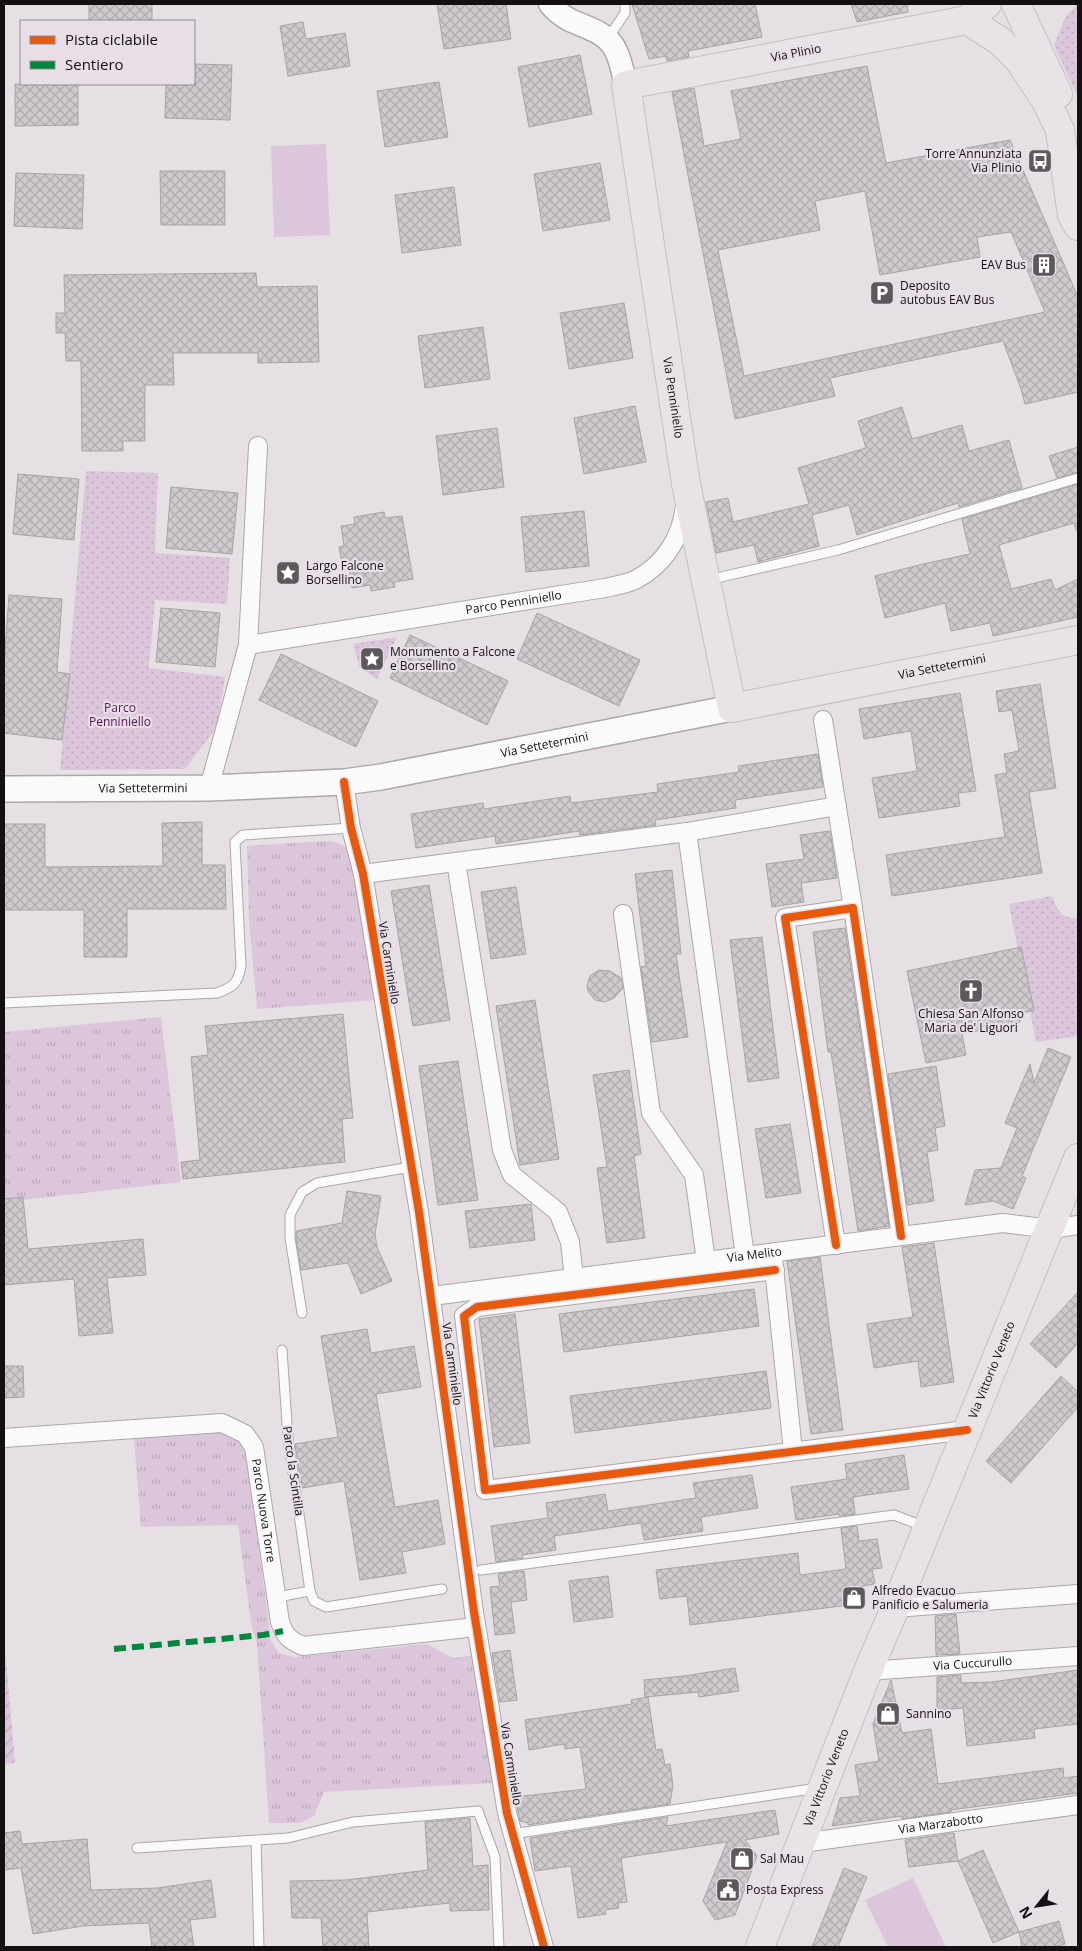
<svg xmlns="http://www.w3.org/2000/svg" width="1082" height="1951" viewBox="0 0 1082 1951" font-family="'Open Sans',sans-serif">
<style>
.grass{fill:url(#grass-tufts)}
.park{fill:url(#park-dots)}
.garden{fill:url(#garden-furrows)}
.pitch{fill:#dcc6db}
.building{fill:url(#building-cross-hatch);stroke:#a7a3a6;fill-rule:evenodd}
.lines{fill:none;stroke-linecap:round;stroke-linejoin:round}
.service-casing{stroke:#aba7ab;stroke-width:11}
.minor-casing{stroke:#aba7ab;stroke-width:20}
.tertiary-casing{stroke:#aba7ab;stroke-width:25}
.secondary-casing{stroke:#aba7ab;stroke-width:28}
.primary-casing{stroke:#c2bfc2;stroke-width:30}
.service{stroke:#fbfafb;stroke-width:9}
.minor{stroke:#fbfafb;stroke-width:18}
.tertiary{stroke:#fbfafb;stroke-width:22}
.secondary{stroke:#fbfafb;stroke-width:25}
.primary{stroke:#e9e3e8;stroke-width:28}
.quiet{stroke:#00873e;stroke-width:6;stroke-dasharray:12 6;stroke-linecap:butt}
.cycleway-casing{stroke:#e8dee7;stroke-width:11}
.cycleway{stroke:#e8590c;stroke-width:8}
.labels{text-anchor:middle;stroke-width:4.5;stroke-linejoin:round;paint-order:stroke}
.street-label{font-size:12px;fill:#130f12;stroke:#e8dee7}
.poi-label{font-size:12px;fill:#130f12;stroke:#e8dee7;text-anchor:start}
.park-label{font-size:12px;fill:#571557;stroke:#e8dee7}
</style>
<defs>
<pattern id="grass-tufts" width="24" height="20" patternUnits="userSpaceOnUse" patternTransform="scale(1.25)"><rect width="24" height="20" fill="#dcc6db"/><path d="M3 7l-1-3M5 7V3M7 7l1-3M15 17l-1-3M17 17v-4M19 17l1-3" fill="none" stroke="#bca9bb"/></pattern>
<pattern id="park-dots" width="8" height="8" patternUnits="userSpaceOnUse" patternTransform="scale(1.25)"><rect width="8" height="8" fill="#dcc6db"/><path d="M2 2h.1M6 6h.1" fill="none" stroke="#bca9bb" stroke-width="1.8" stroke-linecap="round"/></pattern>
<pattern id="garden-furrows" width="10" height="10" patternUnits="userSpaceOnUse" patternTransform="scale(1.25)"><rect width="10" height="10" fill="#dcc6db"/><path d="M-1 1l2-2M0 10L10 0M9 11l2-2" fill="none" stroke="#bca9bb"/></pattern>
<pattern id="building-cross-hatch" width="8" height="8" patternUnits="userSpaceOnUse" patternTransform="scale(1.25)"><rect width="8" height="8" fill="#cdc9cd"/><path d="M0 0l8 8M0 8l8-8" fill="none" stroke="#afabaf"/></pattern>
</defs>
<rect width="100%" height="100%" fill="#e6e0e5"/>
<path class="grass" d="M327,841C341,842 348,847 354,859L377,1000L257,1009L249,921L247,846Z
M161,1017L181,1182L4,1202V1032Z
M207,1430L228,1435L241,1444L247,1460L271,1641L279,1653L295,1657L427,1644L453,1658L475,1655L493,1783L324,1792L314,1816L301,1823H269L257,1644L251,1622L238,1525L141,1527L134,1438Z"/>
<path class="park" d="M1077,4H1078V98L1054,45L1065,18Z
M86,471L158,473L155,553L230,558L227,604L155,600L149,668L225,677L217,727L185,769L60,770Z
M397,637L377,679L360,668L353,644Z
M1052,896C1058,911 1061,919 1078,918V1036L1036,1042L1009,904Z"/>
<path class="garden" d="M4,1648H5L15,1763L4,1764Z"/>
<path class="pitch" d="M326,144L330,235L274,237L271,146Z
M913,1878L946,1947H888L865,1900Z"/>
<path class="building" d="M89,4H152V21H89Z
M437,4H506L511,39L444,49Z
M632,4H755L762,37L688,51L689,57L667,61L666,56L649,59Z
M851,4H907L908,12L857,22Z
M303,22L306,39L345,33L350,66L288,76L280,26Z
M580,55L592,114L529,127L518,67Z
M194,64L232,65L230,120L165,118L166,84H194Z
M867,66L886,163L1010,140L1078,297V392L1025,404L1021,389L1003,341L830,378L835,396L735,419L672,92L694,88L704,146L741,139L731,91ZM865,191L880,275L980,257L977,237L1011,232L1045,312L744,376L718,250L820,230L815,201Z
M439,82L448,137L385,147L377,91Z
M15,84H78V125L15,126Z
M600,163L610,220L543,231L534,174Z
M160,171H225V225H161Z
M16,173L84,175L82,229L14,226Z
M454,187L461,245L402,253L395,195Z
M256,273L257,287L317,286L319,362L258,363V353H173L174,385H145V441H123V451H82L81,361H66L65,333H56V313H65L64,275Z
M624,303L633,358L569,369L560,313Z
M483,327L490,379L425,388L418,336Z
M635,406L646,462L584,474L574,418Z
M902,407L912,439L962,425L969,451L1009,440L1022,488L959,507L958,503L857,535L849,505L812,515L819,546L758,562L754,545L716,553L706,502L728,498L733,522L809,504L798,468L866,448L858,421Z
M497,428L504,487L443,495L436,436Z
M1078,447V472L1057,478L1049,456Z
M18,474L79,479L74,540L13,534Z
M1078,484V530H1076L1074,523L999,545L1011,589L1051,579L1055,590L1078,579V617L993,636L990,623L951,631L945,603L885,618L875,576L923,564L970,554L962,519Z
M171,487L238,493L232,554L166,548Z
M584,511L589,566L526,572L521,517Z
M384,512L385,518L402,516L413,579L394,582L395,587L371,591L370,585L352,588L349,569L343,570L339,547L344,546L341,526L355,524L354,517Z
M9,595L62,599L57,672L70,674L62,740L4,733V665Z
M161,608L220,613L215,667L156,662Z
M537,613L640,660L619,706L517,659Z
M410,635L508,681L487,725L390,678Z
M281,654L378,701L356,747L259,700Z
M1040,684L1056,788L1029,792L1042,873L892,896L886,855L1005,837L995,775L1007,773L1004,754L1019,751L1012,710L999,712L996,691Z
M960,693L976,791L958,793L960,806L879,818L872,778L917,771L911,731L864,739L859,709Z
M818,754L823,787L735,800L736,808L655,820L656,825L580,835L579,831L496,844L495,836L416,848L411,814L483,803L484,809L570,796L571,803L658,792L657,784L739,772L738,766Z
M202,822V865H225L226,909H127V957H84V910H4V824H45V867L163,866L162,823Z
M830,831L837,878L801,883L804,902L772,907L766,864L804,859L800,835Z
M672,870L681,954H676L688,1037L652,1042L641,967L646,966L635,874Z
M429,885L450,1020L413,1026L391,891Z
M516,887L526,954L491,959L481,892Z
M845,928L889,1226L858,1231L831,1052H828L813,932Z
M762,937L779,1078L748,1082L730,940Z
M1021,947L1034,1010L1019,1014L1020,1022L962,1034L966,1055L926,1063L907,971Z
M599,970L610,971L621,978L623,988L614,998L605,1002L595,1000L588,991L587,986L590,976Z
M535,1000L559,1159L520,1165L496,1006Z
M343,1014L353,1118L342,1119L345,1162L183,1179L181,1162L200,1160L191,1057L208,1055L205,1026Z
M1048,1048L1071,1057L1022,1176L1026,1178L1013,1209L993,1201L965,1205L975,1170L1001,1168L1017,1128L1005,1123L1030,1064L1034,1083Z
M458,1061L478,1200L438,1205L419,1066Z
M936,1066L945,1126L935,1128L938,1150L927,1152L934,1201L907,1205L888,1074Z
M629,1070L641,1154L634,1156L645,1238L607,1243L597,1168L607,1167L593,1075Z
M790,1124L801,1193L766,1198L755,1129Z
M347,1191L381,1196L375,1234L377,1247L392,1281L361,1294L348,1263L301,1270L296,1238V1231L342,1223Z
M23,1197L28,1249L143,1239L146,1275L107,1278L113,1333L79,1336L74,1279L4,1285V1199Z
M531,1204L535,1240L470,1248L465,1211Z
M934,1243L954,1382L921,1387L918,1361L874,1368L867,1324L913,1317L902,1247Z
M820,1257L843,1430L811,1434L787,1261Z
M754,1289L759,1326L564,1352L559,1314Z
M1078,1292V1343L1056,1368L1030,1344Z
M515,1314L530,1443L494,1447L479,1319Z
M367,1329L371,1353L414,1346L421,1387L376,1394L395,1507L438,1500L445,1544L402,1552L406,1573L360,1580L344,1481L302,1488L295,1444L338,1437L321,1336Z
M4,1366H23L24,1397L4,1398Z
M766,1371L771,1408L575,1433L570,1396Z
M1061,1376L1078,1392V1407L1011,1483L986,1461Z
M904,1455L909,1489L853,1497L855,1514L839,1516V1514L796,1520L791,1487L847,1479L845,1464Z
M752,1475L758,1508L701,1517L703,1531L644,1540L641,1523L554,1536L556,1550L522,1555L523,1558L496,1562L491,1526L548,1518L546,1503L605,1494L608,1511L696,1498L693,1483Z
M857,1526L859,1541L877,1539L882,1568L872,1569L875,1584L863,1586L865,1603L690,1625L687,1596L660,1599L656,1570L798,1553L800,1575L846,1569L841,1528Z
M524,1571L527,1600L511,1602L515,1633L495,1635L490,1587L500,1586L498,1574Z
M608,1576L613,1617L574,1622L569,1581Z
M956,1614L960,1654L936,1655L935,1616Z
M510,1650L517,1700L500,1702L492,1653Z
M735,1668L739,1691L699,1697L698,1692L645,1697L644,1680L684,1676Z
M1078,1670V1724L1034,1729L1035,1738L967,1746L963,1708L937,1710V1677L961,1675V1683L992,1682Z
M891,1680L902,1733L931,1729L938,1784L1063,1768L1064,1778L1078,1776V1793L951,1810V1812L902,1819V1816L832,1826L840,1798L860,1796L855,1765L879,1761L873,1724Z
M648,1697L656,1750L662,1749L665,1765L670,1764L673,1785L670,1804L528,1825V1823L520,1821L515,1797L586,1789L580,1747L565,1749L564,1744L529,1750L525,1720L632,1704L631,1700Z
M775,1810L779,1834L745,1840L757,1856L735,1915L715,1920L703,1901L727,1842L621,1858L627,1902L618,1903L619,1908L605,1910L606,1914L578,1918L571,1866L535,1871L530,1838L668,1817L666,1826Z
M470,1818L473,1866L488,1865L489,1910L450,1911V1903L367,1912L369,1947H323L321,1918H292L290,1881L346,1880L428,1870L425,1822Z
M20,1831L22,1844L87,1839L91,1890L158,1888L211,1880L216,1917L190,1920L194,1947H152L149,1923L83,1926L33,1934L21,1868L4,1870V1833Z
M954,1833L958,1861L909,1867L905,1840Z
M983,1850L1019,1932L993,1943L958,1861Z
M844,1868L867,1877L838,1947H812Z
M1059,1921L1065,1944L1054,1947H1022L1019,1932Z"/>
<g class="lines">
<defs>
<path id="service" d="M608,38L625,13V4
M708,580L838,550L1078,478
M4,1003L217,993C233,987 238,984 241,966L235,842L243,835L351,828
M302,1313L290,1238V1215L302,1192L317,1183L411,1167
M282,1350L288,1438L310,1591
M481,1570L894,1515L925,1527
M277,1597L310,1591L314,1601L326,1607L442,1589
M512,1834L818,1788
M256,1840L259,1947
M137,1848L288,1838L353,1822L478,1811L495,1857L499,1947"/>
<g id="minor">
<path id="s1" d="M248,645L605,588C614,586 626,584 635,580C664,565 682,537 685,505"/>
<path d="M823,720L853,908"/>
<path d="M344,782L351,828L363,874L419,1212L474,1612L507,1813L544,1947"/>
<path d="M209,788L248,645L258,446"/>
<path d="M687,832L745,1256"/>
<path d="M456,862L502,1150L512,1175L558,1212L570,1242L574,1278"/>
<path d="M363,874L687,832L837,806"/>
<path d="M623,914L651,1113L694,1175L706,1261"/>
<path d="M836,1245L785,918L853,908L901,1236"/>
<path d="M773,1258L793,1451"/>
<path d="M775,1270L477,1307L464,1316L485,1490L967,1430"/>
<path id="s2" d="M432,1296L1003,1223L1051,1229L1078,1225"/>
<path id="s3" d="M4,1438L222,1423L245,1434L254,1447L280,1622C285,1636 289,1640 303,1646L476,1627"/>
<path d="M895,1608L1078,1594"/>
<path id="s4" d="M868,1671L1078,1656"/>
<path id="s5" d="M802,1843L1078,1805"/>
</g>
<path id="tertiary" d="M550,4C555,10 561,15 568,19C585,28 607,31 616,51C621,61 623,74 626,85"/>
<g id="secondary">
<path id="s6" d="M4,789L209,788L344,782L381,777L732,708"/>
</g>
<g id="primary">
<path id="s7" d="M987,4L967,20L626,85L686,484L732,708L1078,640"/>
<path d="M1016,4L1058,94"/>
<path d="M967,20L1000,41L1019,60L1046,101L1060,130L1072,215L1078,226"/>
<path id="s8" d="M760,1947L868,1671L895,1608L1078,1158"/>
</g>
</defs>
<use href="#service" class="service-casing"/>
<use href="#minor" class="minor-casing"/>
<use href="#tertiary" class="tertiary-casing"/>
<use href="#secondary" class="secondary-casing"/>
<use href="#primary" class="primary-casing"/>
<use href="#service" class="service"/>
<use href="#minor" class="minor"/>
<use href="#tertiary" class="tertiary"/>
<use href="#secondary" class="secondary"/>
<use href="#primary" class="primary"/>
<path class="quiet" d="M114,1649L263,1635L283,1631"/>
<defs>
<path id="cycleway" d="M344,782L351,828L363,874L419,1212L474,1612L507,1813L544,1947
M836,1245L785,918L853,908L901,1236
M775,1270L477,1307L464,1316L485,1490L967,1430"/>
</defs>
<use href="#cycleway" class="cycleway-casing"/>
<use href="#cycleway" class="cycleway"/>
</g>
<defs>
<symbol id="bus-square" viewBox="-11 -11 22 22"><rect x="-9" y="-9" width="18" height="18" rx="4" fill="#5d585c" stroke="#e8dee7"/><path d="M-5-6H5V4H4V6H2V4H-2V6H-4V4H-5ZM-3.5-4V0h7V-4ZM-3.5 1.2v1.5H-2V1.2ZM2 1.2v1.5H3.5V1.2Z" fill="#fff"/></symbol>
<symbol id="building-square" viewBox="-11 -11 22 22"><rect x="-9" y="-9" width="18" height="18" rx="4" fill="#5d585c" stroke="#e8dee7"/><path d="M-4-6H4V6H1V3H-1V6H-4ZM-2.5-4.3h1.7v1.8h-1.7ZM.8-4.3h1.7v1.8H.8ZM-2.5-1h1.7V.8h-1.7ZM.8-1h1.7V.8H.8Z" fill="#fff"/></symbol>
<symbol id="parking-square" viewBox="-11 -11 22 22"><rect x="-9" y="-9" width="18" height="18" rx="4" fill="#5d585c" stroke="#e8dee7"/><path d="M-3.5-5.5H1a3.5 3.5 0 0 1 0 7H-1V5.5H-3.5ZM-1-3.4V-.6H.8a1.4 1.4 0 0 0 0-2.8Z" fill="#fff"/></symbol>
<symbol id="sight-square" viewBox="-11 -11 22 22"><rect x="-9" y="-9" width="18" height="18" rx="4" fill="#5d585c" stroke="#e8dee7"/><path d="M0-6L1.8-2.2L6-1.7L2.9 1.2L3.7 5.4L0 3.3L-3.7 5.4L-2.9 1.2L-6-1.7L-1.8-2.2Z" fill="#fff"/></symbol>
<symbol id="church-square" viewBox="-11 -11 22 22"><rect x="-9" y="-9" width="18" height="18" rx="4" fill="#5d585c" stroke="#e8dee7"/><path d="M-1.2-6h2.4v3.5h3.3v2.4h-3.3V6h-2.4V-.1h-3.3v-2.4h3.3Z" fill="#fff"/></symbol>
<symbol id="shop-square" viewBox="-11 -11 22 22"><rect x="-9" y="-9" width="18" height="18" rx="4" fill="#5d585c" stroke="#e8dee7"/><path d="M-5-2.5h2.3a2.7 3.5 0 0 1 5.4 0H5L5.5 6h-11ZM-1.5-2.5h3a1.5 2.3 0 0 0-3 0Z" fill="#fff"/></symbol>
<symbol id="civic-square" viewBox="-11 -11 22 22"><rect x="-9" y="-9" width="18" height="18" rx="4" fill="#5d585c" stroke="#e8dee7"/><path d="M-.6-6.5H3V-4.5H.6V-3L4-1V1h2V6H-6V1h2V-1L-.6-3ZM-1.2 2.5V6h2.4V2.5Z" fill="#fff"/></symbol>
</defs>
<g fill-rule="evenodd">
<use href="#bus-square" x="1026" y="147" width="28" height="28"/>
<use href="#building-square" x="1030" y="251" width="28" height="28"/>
<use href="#parking-square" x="868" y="279" width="28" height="28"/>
<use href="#sight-square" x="274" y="559" width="28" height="28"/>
<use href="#sight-square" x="358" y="645" width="28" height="28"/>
<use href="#church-square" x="957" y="977" width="28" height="28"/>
<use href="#shop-square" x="840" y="1584" width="28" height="28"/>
<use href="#shop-square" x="874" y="1700" width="28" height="28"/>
<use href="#shop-square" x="728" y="1845" width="28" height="28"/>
<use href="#civic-square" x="714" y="1876" width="28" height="28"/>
</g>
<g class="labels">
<g class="street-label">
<text transform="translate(796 53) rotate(-11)" y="4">Via Plinio</text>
<text dy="4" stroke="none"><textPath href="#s7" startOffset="689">Via Penniniello</textPath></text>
<text dy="4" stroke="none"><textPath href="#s1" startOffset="269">Parco Penniniello</textPath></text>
<text dy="4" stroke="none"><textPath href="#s7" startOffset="1219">Via Settetermini</textPath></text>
<text dy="4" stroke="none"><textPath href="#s6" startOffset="544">Via Settetermini</textPath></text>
<text dy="4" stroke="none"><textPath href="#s6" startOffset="139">Via Settetermini</textPath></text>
<text transform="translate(389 963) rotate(81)" y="4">Via Carminiello</text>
<text dy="4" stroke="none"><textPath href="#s2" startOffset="325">Via Melito</textPath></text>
<text transform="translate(452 1364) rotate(82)" y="4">Via Carminiello</text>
<text dy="4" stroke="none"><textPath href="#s8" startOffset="622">Via Vittorio Veneto</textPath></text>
<text transform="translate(293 1471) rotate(82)" y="4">Parco la Scintilla</text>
<text dy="4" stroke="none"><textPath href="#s3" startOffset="324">Parco Nuova Torre</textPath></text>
<text dy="4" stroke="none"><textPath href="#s4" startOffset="105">Via Cuccurullo</textPath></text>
<text transform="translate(511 1764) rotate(81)" y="4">Via Carminiello</text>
<text dy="4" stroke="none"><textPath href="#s8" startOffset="182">Via Vittorio Veneto</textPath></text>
<text dy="4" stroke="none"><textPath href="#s5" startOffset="140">Via Marzabotto</textPath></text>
</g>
<g class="poi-label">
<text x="1022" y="158" text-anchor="end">Torre Annunziata<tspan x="1022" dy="14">Via Plinio</tspan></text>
<text x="1026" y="269" text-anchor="end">EAV Bus</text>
<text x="900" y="290">Deposito<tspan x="900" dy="14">autobus EAV Bus</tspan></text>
<text x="306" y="570">Largo Falcone<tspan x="306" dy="14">Borsellino</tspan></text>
<text x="390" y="656">Monumento a Falcone<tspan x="390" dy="14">e Borsellino</tspan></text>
<text x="971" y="1018" text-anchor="middle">Chiesa San Alfonso<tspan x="971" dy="14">Maria de' Liguori</tspan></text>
<text x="872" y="1595">Alfredo Evacuo<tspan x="872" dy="14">Panificio e Salumeria</tspan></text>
<text x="906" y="1718">Sannino</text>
<text x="760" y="1863">Sal Mau</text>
<text x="746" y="1894">Posta Express</text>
</g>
<g class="park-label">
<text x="120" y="712">Parco<tspan x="120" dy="14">Penniniello</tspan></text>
</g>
</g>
<rect width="1082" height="1951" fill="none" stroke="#130f12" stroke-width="10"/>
<rect x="20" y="20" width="175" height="65" fill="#e8dee7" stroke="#938b92"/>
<rect x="30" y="36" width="25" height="8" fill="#e8590c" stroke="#938b92"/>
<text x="65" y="45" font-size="15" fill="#130f12">Pista ciclabile</text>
<rect x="30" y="61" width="25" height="8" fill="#00873e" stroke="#938b92"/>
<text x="65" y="70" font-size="15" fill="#130f12">Sentiero</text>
<g transform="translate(1037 1906) rotate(240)" stroke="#e8dee7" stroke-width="4" paint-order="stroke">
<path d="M0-4L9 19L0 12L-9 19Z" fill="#130f12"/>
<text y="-8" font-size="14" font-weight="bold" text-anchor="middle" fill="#130f12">N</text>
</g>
</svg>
